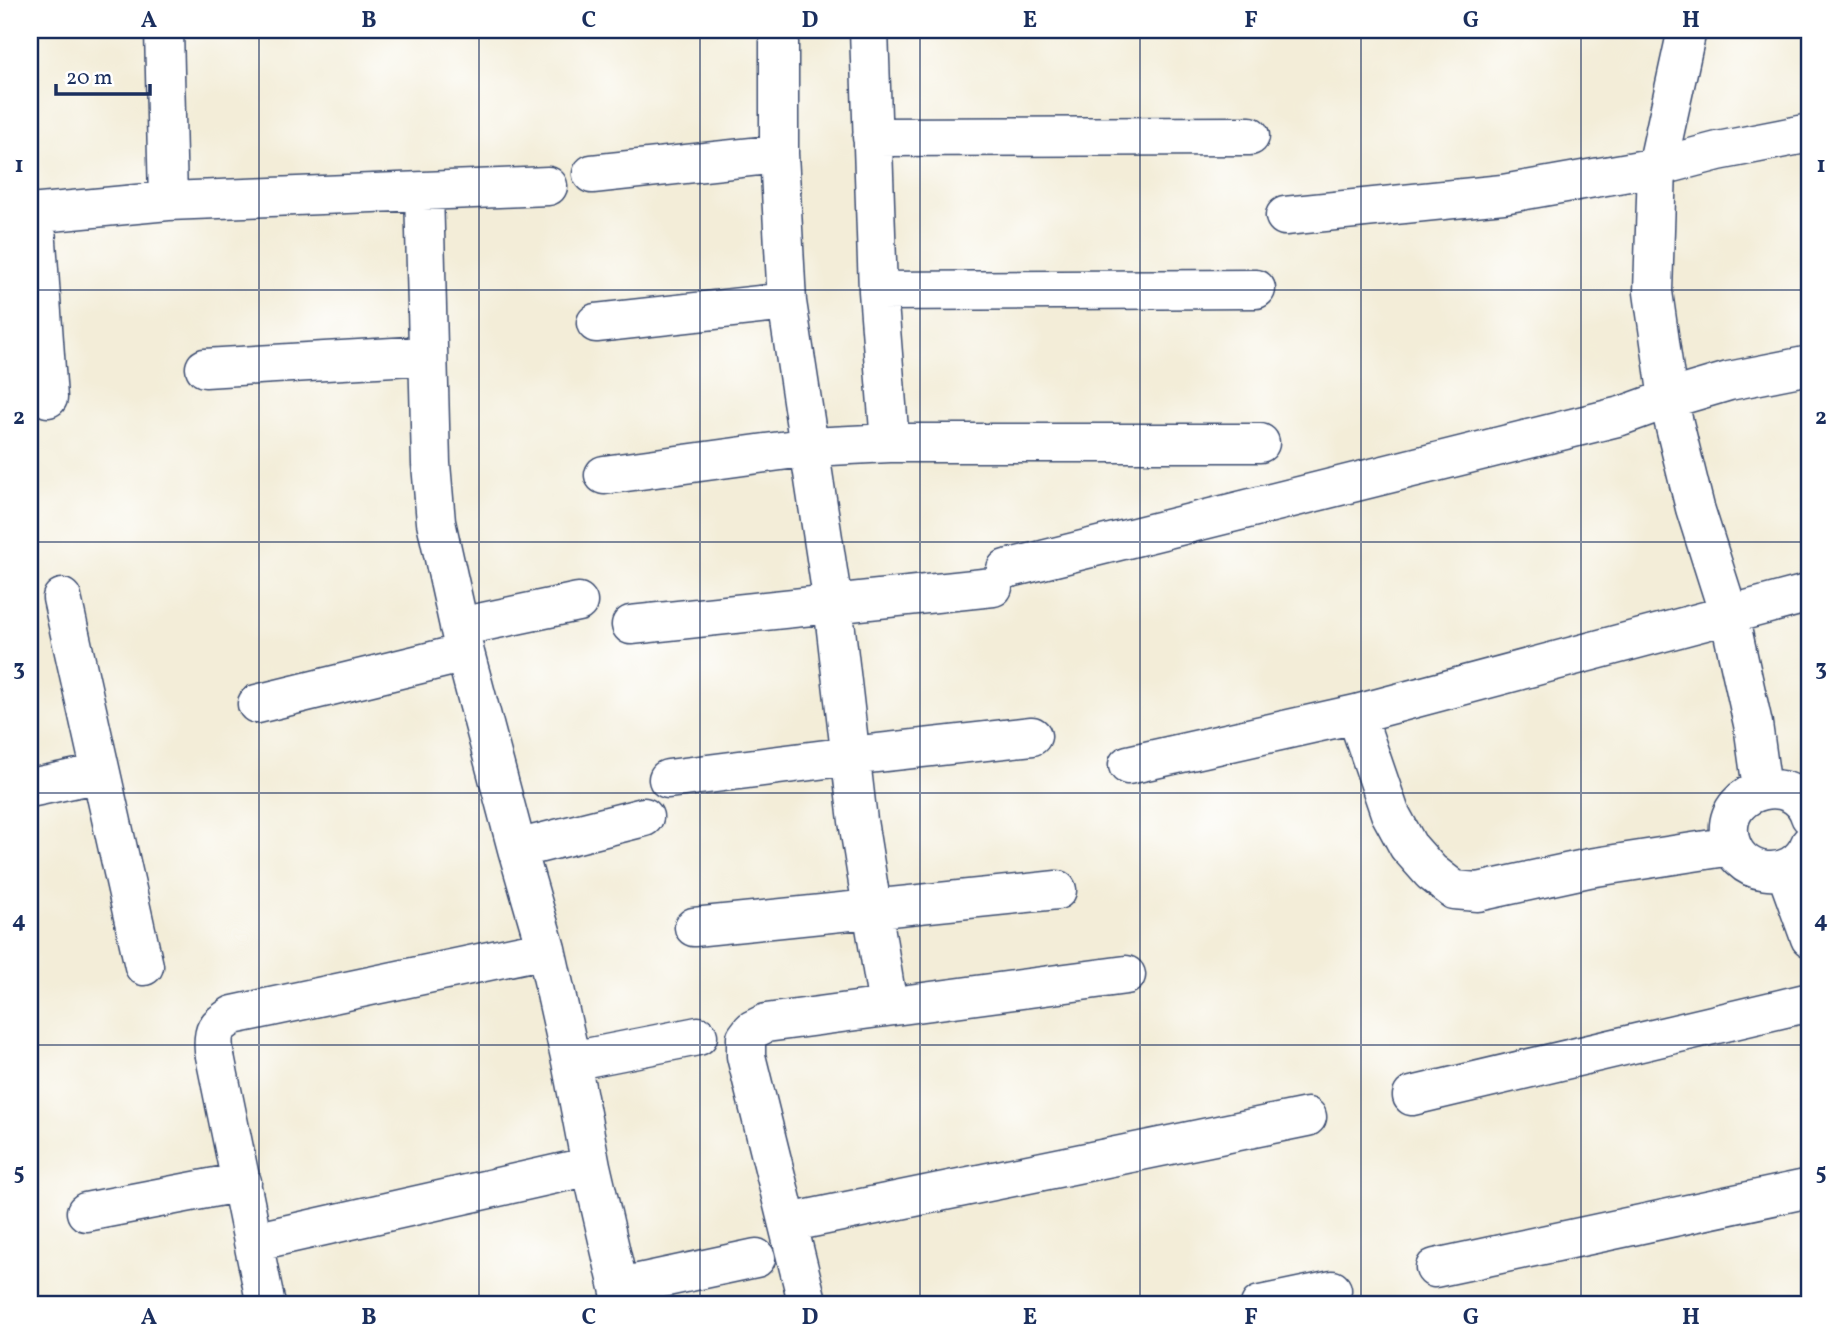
<svg xmlns="http://www.w3.org/2000/svg" width="1840" height="1335" viewBox="0 0 1840 1335" font-family="Vollkorn,serif">
<style>
.lines{fill:none;stroke-linecap:round;stroke-linejoin:round}
.minor-casing{stroke:#3b4c70;stroke-width:41}
.minor{stroke:#fff;stroke-width:38}
.grid{fill:none;stroke:#1b2f5e;stroke-width:2;stroke-opacity:0.55}
.neatline{fill:none;stroke:#1b2f5e;stroke-width:2.5}
.grid-label{font-size:23px;text-anchor:middle;font-weight:bold;fill:#1b2f5e}
</style>
<rect width="100%" height="100%" fill="#fff"/>
<filter id="ink" filterUnits="userSpaceOnUse"><feTurbulence type="fractalNoise" baseFrequency=".0143" numOctaves="2"/><feDisplacementMap in="SourceGraphic" scale="14" xChannelSelector="R" yChannelSelector="G"/><feConvolveMatrix kernelMatrix="1 2 1 2 8 2 1 2 1" color-interpolation-filters="sRGB"/></filter>
<filter id="wash" filterUnits="userSpaceOnUse"><feTurbulence type="fractalNoise" baseFrequency=".00686" numOctaves="4" result="noise"/><feDisplacementMap in="SourceGraphic" scale="28" xChannelSelector="R" yChannelSelector="G"/><feGaussianBlur stdDeviation="1.57" result="paint"/><feColorMatrix in="noise" values="0 0 0 0 0 0 0 0 0 0 0 0 0 0 0 0 0 1.4 0 .05"/><feComposite in="paint" operator="in"/></filter>
<g filter="url(#wash)">
<rect width="100%" height="100%" fill="#f3edd8"/>
</g>
<g filter="url(#ink)">
<g class="lines">
<defs>
<path id="minor" d="M164,30L168,201
M779,30V154L787,302L833,604L858,821L885,988
M869,30L878,291L890,443
M1687,30L1657,167L1653,292L1668,399L1695,508L1729,615L1753,724L1762,789
M872,137L1250,136
M592,174L779,154
M424,191L431,464L436,522L465,653L517,849L546,949L571,1061L591,1166L623,1305
M35,213L48,398
M30,214L168,201L548,186
M1285,216L1503,194L1657,167L1718,151L1810,133
M878,291L1256,289
M596,323L787,302
M205,368L428,355
M604,475L810,447L890,443H1260
M1006,569L1621,416L1668,399L1729,381L1810,365
M62,598L144,966
M631,625L993,587
M459,627L578,602
M257,704L465,653
M1356,714L1390,813L1408,846L1431,872L1454,890L1478,892L1589,868L1732,846
M1128,765L1356,714L1810,593
M668,779L850,756L1032,736
M30,788L101,773
M1810,816C1796,771 1725,787 1729,833C1733,878 1794,885 1810,844
M517,849L644,817
M1785,869L1810,938
M694,927L1057,890
M571,1061L698,1036
M1412,1096L1810,1002
M86,1212L242,1182
M788,1223L1307,1117
M253,1242L591,1166
M1435,1268L1810,1188
M620,1287L756,1258
M266,1305L214,1051C212,1029 216,1027 233,1015L546,949
M808,1305L746,1056V1038L752,1030L766,1023L1126,975
M1260,1305L1332,1290"/>
</defs>
<use href="#minor" class="minor-casing"/>
<use href="#minor" class="minor"/>
</g>
</g>
<path class="grid" d="M259,30V1305M479,30V1305M700,30V1305M920,30V1305M1140,30V1305M1361,30V1305M1581,30V1305M30,290H1810M30,542H1810M30,793H1810M30,1045H1810"/>
<rect width="1840" height="1335" fill="none" stroke="#fff" stroke-width="77"/>
<path d="M56 84v10h94v-10" fill="none" stroke="#1b2f5e" stroke-width="3.5"/>
<text x="66" y="84" font-size="21" fill="#1b2f5e" stroke="#ffffff" stroke-width="5" paint-order="stroke">20 m</text>
<rect x="38" y="38" width="1763" height="1258" class="neatline"/>
<g class="grid-label">
<text x="149" y="27">A</text>
<text x="369" y="27">B</text>
<text x="589" y="27">C</text>
<text x="810" y="27">D</text>
<text x="1030" y="27">E</text>
<text x="1251" y="27">F</text>
<text x="1471" y="27">G</text>
<text x="1691" y="27">H</text>
<text x="19" y="172">1</text>
<text x="1821" y="172">1</text>
<text x="19" y="424">2</text>
<text x="1821" y="424">2</text>
<text x="19" y="675">3</text>
<text x="1821" y="675">3</text>
<text x="19" y="927">4</text>
<text x="1821" y="927">4</text>
<text x="19" y="1179">5</text>
<text x="1821" y="1179">5</text>
<text x="149" y="1324">A</text>
<text x="369" y="1324">B</text>
<text x="589" y="1324">C</text>
<text x="810" y="1324">D</text>
<text x="1030" y="1324">E</text>
<text x="1251" y="1324">F</text>
<text x="1471" y="1324">G</text>
<text x="1691" y="1324">H</text>
</g>
</svg>
